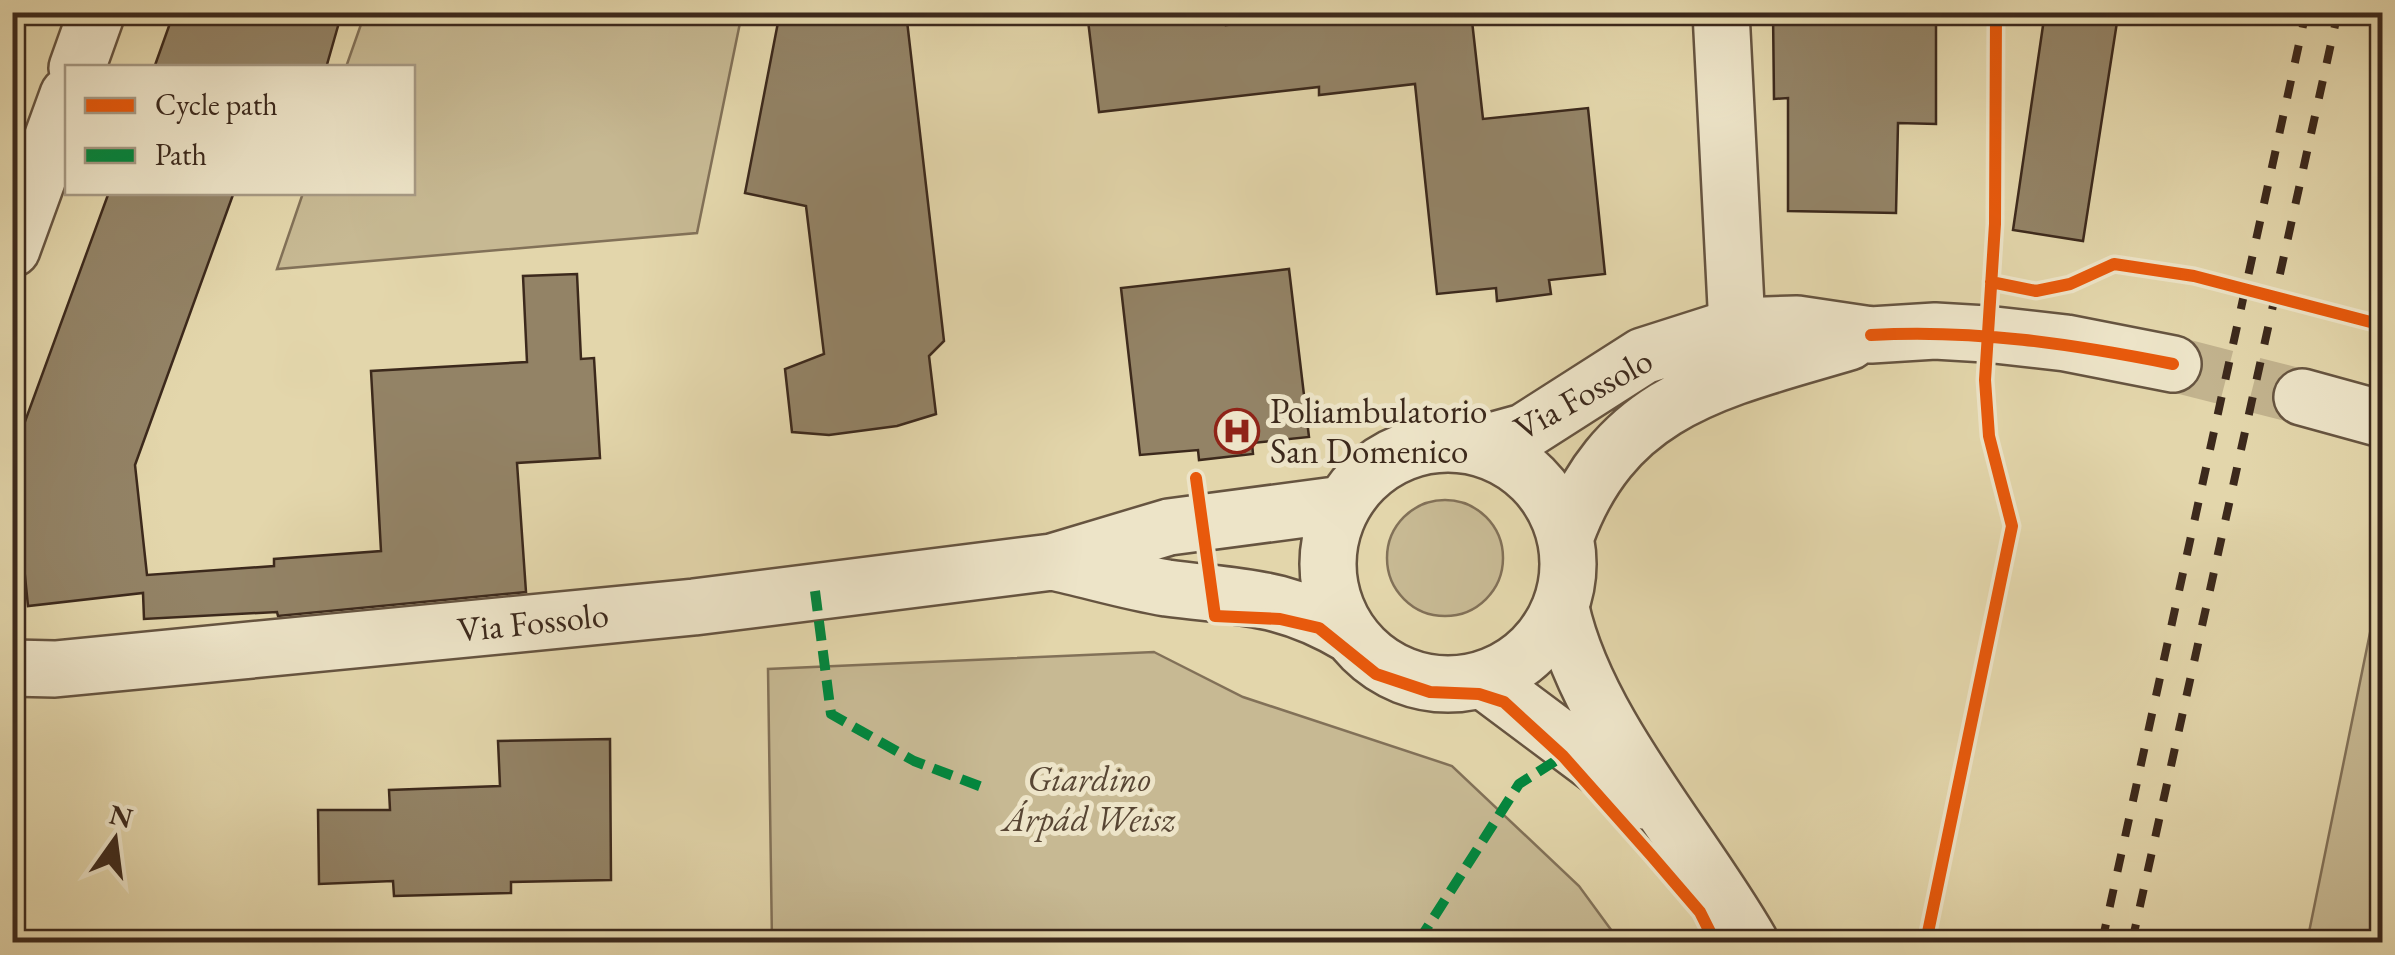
<svg xmlns="http://www.w3.org/2000/svg" width="2395" height="955" viewBox="0 0 2395 955" font-family="'EB Garamond',serif">
<style>
.green{fill:#c7b993;stroke:#827158;stroke-width:2.5}
.building{fill:#938366;stroke:#3c291c;stroke-width:2.5}
.lines{fill:none;stroke-linecap:round;stroke-linejoin:round}
.tertiary-tunnel{stroke:#c2b38e;stroke-width:55;stroke-dasharray:55 28;stroke-linecap:butt}
.minor-casing{stroke:#665440;stroke-width:60}
.tertiary-casing{stroke:#665440;stroke-width:60}
.minor{stroke:#ede4c8;stroke-width:55}
.tertiary{stroke:#ede4c8;stroke-width:55}
.rail{stroke:#3c291c;stroke-width:8;stroke-dasharray:18 18;stroke-linecap:butt}
.quiet{stroke:#00873e;stroke-width:10;stroke-dasharray:20 10;stroke-linecap:butt}
.cycleway-casing{stroke:#ede4c8;stroke-width:19}
.cycleway{stroke:#e8590c;stroke-width:12}
.labels{text-anchor:middle;stroke-width:10;stroke-linejoin:round;paint-order:stroke}
.street-label{font-size:35px;fill:#3c291c;stroke:#ede4c8}
.poi-label{font-size:35px;fill:#3c291c;stroke:#ede4c8;text-anchor:start}
.park-label{font-size:35px;font-style:italic;fill:#584634;stroke:#ede4c8}
</style>
<rect width="100%" height="100%" fill="#e3d6ab"/>
<filter id="stains"><feTurbulence type="fractalNoise" baseFrequency=".002" numOctaves="4"/><feColorMatrix values="0 0 0 0 .2 0 0 0 0 .09 0 0 0 0 .02 0 0 0 .5 -.17"/></filter>
<radialGradient id="worn" r=".72"><stop offset=".6" stop-color="#630" stop-opacity="0"/><stop offset="1" stop-color="#630" stop-opacity=".3"/></radialGradient>
<path class="green" d="M365,13H742L697,233L277,269L303,193L412,192V68L346,67Z
M1387 558a58 58 0 1 1 116 0a58 58 0 1 1-116 0Z
M2382,574V942H2307Z
M1154,652L1243,697L1452,766L1579,886L1620,942H772L768,669Z"/>
<path class="building" d="M174,12H342L326,68H154Z
M780,12H906L944,341L929,356L936,414L897,426L829,435L792,432L785,369L824,354L806,206L745,193Z
M1087,12H1225L1226,25L1336,12H1471L1483,119L1588,108L1605,274L1549,280L1551,294L1497,301L1496,288L1437,294L1415,84L1319,95V87L1099,112Z
M1773,12H1936V124L1898,123L1896,213L1788,211V98L1774,99Z
M2045,12L2117,22L2083,241L2013,230Z
M109,192H234L135,465L147,575L274,566V559L381,551L371,371L527,362L523,276L577,274L581,359L594,358L600,458L517,463L526,592L278,616L277,612L144,619L143,593L28,606L20,527L12,524V457Z
M1289,269L1309,437L1252,443L1253,454L1199,460L1198,450L1140,455L1121,288Z
M610,739L611,880L511,882V893L394,896L393,881L319,884L318,810H390L389,790L500,786L498,741Z"/>
<g class="lines">
<path class="tertiary-tunnel" d="M2173,364L2302,397"/>
<defs>
<path id="minor" d="M1721,12L1737,326
M1561,608C1586,723 1691,839 1750,942
M1483,680L1645,801"/>
<path id="tertiary" d="M77,68L97,12
M12,249L68,95
M2302,397L2382,419
M1328 564a120 120 0 1 1 240 0a120 120 0 1 1-240 0Z
M1473,446L1524,432L1643,356L1737,326L1797,324L1871,335L1935,331L1986,334L2066,343L2173,364
M1566,536C1616,398 1722,380 1849,342
M1053,562C1090,570 1129,582 1167,588C1243,598 1284,595 1352,636
M12,668L55,669L694,607L1052,562L1169,527L1343,504"/>
</defs>
<use href="#minor" class="minor-casing"/>
<use href="#tertiary" class="tertiary-casing"/>
<use href="#minor" class="minor"/>
<use href="#tertiary" class="tertiary"/>
<path class="rail" d="M2102,942L2306,12
M2132,942L2338,12"/>
<path class="quiet" d="M815,591L831,714L914,761L987,789
M1418,942L1519,784L1563,756"/>
<defs>
<path id="cycleway" d="M1991,282L2036,291L2070,284L2114,264L2194,276L2382,325
M1871,335C1974,329 2072,344 2173,364
M1196,478L1215,616L1280,619L1319,628L1376,674L1430,692L1479,694L1504,702L1563,756L1651,855L1700,912L1715,942
M1926,942L2012,526L1989,436L1985,380L1995,224L1996,12"/>
</defs>
<use href="#cycleway" class="cycleway-casing"/>
<use href="#cycleway" class="cycleway"/>
</g>
<defs>
<symbol id="hospital-ring" viewBox="-11 -11 22 22"><circle r="9.5" fill="#ede4c8" stroke="#8f2418" stroke-width="1.5"/><path d="M-5-5h3v3.5h4V-5h3V5h-3V1.5h-4V5h-3Z" fill="#8f2418"/></symbol>
</defs>
<g fill-rule="evenodd">
<use href="#hospital-ring" x="1212" y="406" width="50" height="50"/>
</g>
<g class="labels">
<g class="street-label">
<text transform="translate(1583 394) rotate(-29)" y="12">Via Fossolo</text>
<text transform="translate(533 622) rotate(-6)" y="12">Via Fossolo</text>
</g>
<g class="poi-label">
<text x="1270" y="423">Poliambulatorio<tspan x="1270" dy="40">San Domenico</tspan></text>
</g>
<g class="park-label">
<text x="1089" y="791">Giardino<tspan x="1089" dy="40">Árpád Weisz</tspan></text>
</g>
</g>
<rect width="2395" height="955" fill="none" stroke="#e3d6ab" stroke-width="50"/>
<rect x="15" y="15" width="2365" height="925" fill="none" stroke="#3c291c" stroke-width="5"/>
<rect x="25" y="25" width="2345" height="905" fill="none" stroke="#3c291c" stroke-width="2.5"/>
<rect x="65" y="65" width="350" height="130" fill="#ede4c8" stroke="#a69983" stroke-width="2.5"/>
<rect x="85" y="98" width="50" height="15" fill="#e8590c" stroke="#a69983" stroke-width="2.5"/>
<text x="155" y="115" font-size="30" fill="#3c291c">Cycle path</text>
<rect x="85" y="148" width="50" height="15" fill="#00873e" stroke="#a69983" stroke-width="2.5"/>
<text x="155" y="165" font-size="30" fill="#3c291c">Path</text>
<g transform="translate(115 840) rotate(14)" stroke="#ede4c8" stroke-width="8" paint-order="stroke">
<path d="M0-8L18 38L0 25L-18 38Z" fill="#3c291c"/>
<text y="-15" font-size="28" font-weight="bold" text-anchor="middle" fill="#3c291c">N</text>
</g>
<rect width="100%" height="100%" filter="url(#stains)"/>
<rect width="100%" height="100%" fill="url(#worn)"/>
</svg>
